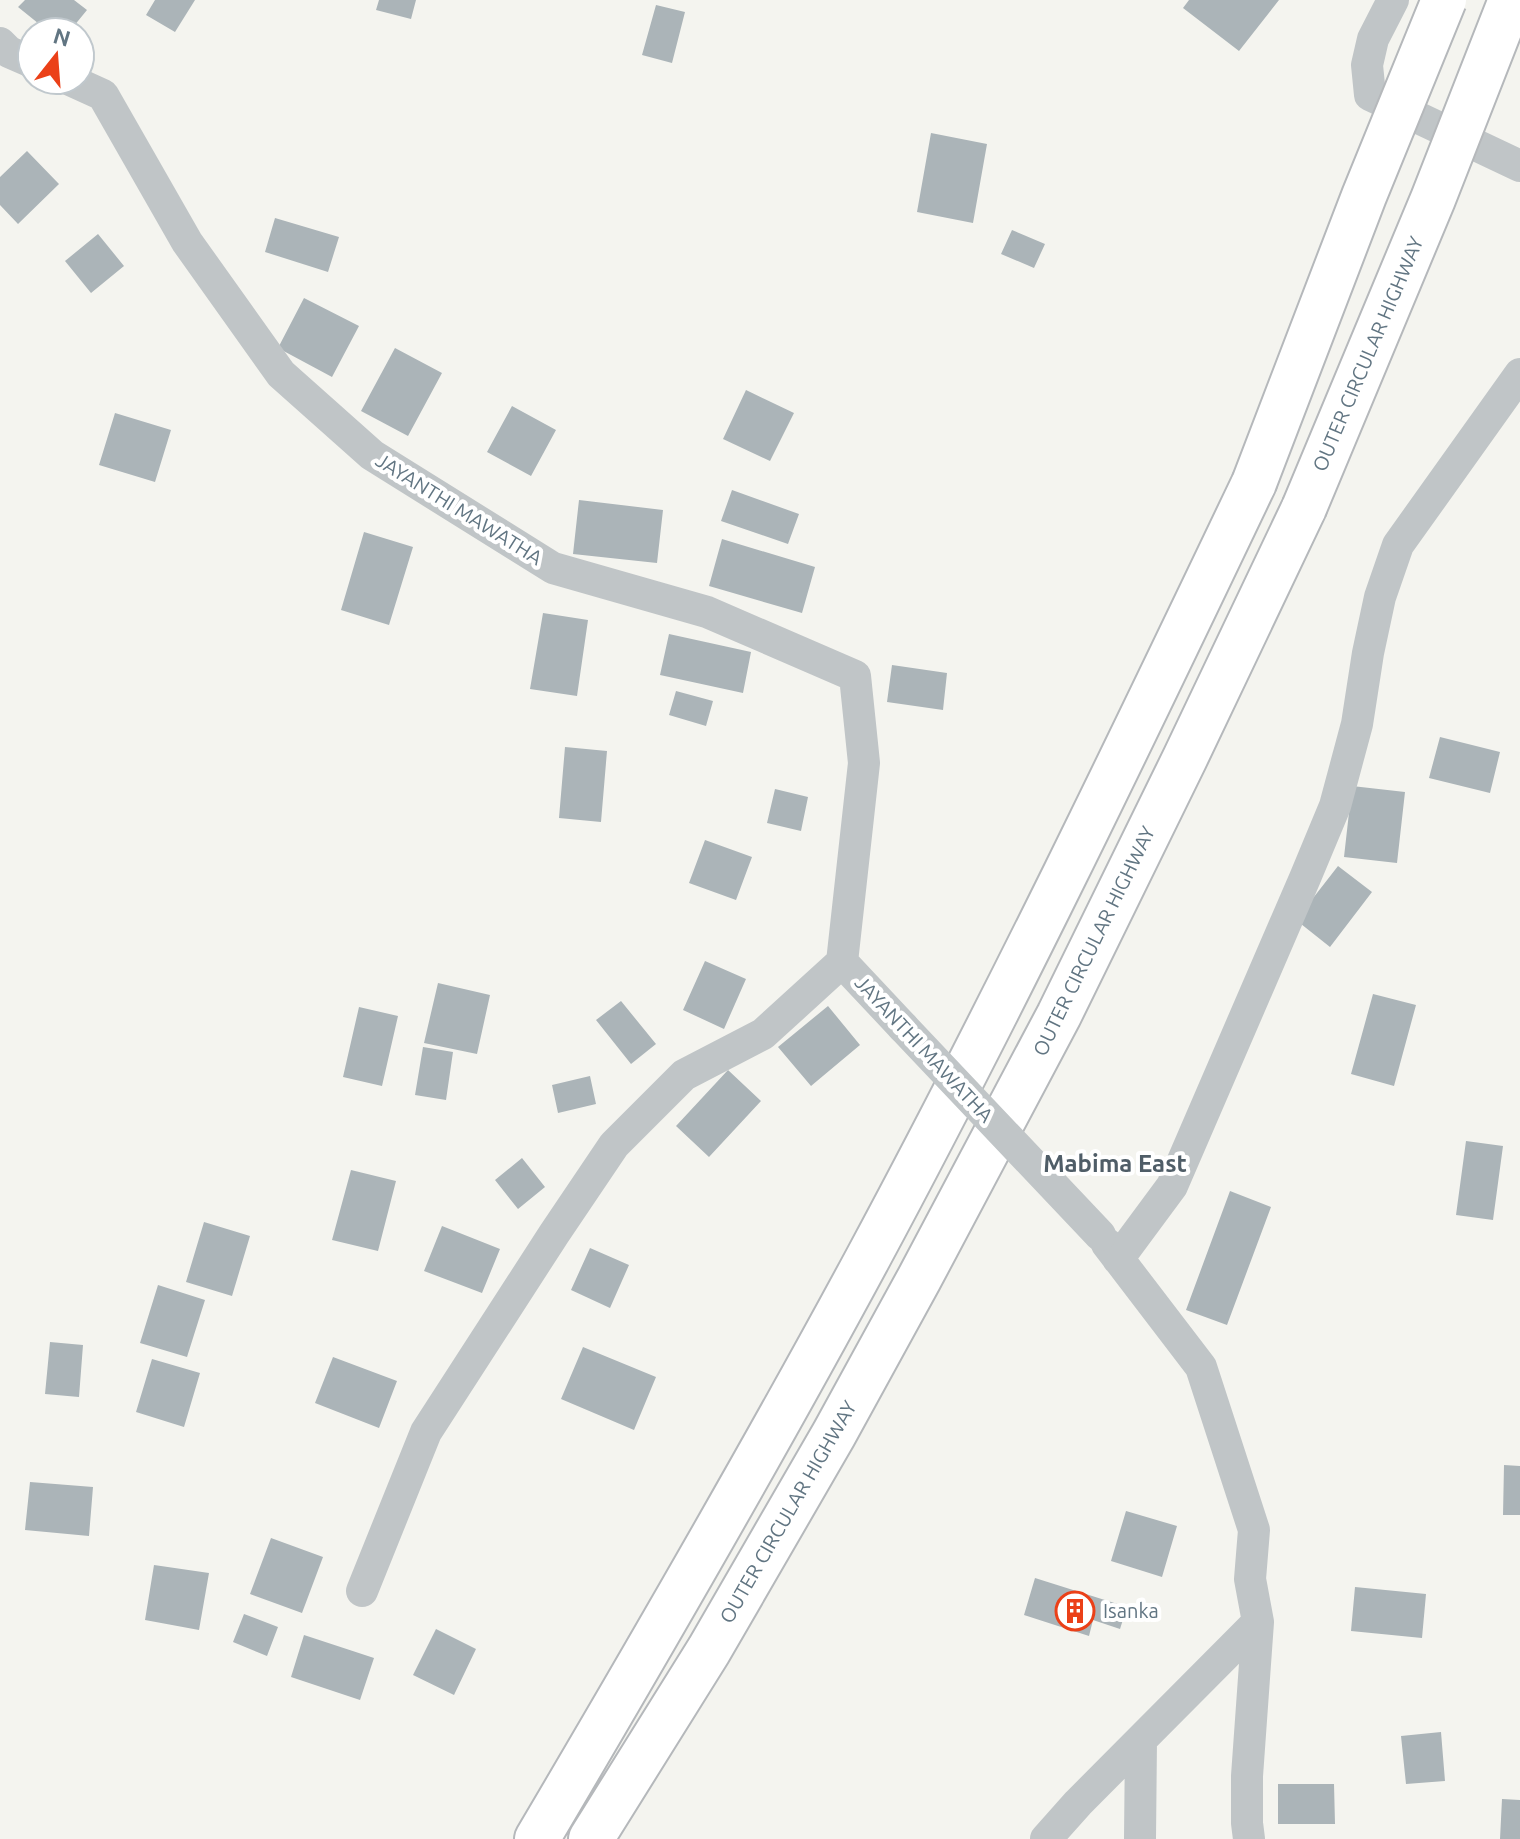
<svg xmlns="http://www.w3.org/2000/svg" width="1520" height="1839" viewBox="0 0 1520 1839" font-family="Ubuntu,sans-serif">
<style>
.building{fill:#abb4b8}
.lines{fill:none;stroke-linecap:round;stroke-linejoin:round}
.motorway-casing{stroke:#b5b8bb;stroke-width:48}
.minor{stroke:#c0c5c7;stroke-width:32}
.motorway{stroke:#fff;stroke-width:44}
.motorway-bridge-casing{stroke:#b5b8bb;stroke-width:48;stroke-linecap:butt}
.minor-bridge{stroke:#c0c5c7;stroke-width:32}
.motorway-bridge{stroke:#fff;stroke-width:44}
.labels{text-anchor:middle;stroke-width:8;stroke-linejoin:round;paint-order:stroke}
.street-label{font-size:20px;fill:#617582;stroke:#fff}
.poi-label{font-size:20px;fill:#617582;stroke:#fff;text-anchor:start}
.quarter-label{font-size:24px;font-weight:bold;fill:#4f5d67;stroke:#fff}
</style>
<rect width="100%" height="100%" fill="#f4f4ef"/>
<path class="building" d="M25,0H74L87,10L69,32H49L18,7Z
M155,0H195L175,32L146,15Z
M379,0H416L411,19L376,10Z
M1189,0H1279L1239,51L1183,8Z
M656,5L685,12L672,63L642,55Z
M931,133L987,144L973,223L917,212Z
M27,151L59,184L18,224L0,205V177Z
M275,218L339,237L328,272L265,252Z
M1012,230L1045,244L1034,268L1001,254Z
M98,234L124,266L91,293L65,261Z
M304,298L359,326L332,377L278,348Z
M395,348L442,373L408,436L361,411Z
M746,390L794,413L770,461L723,439Z
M512,406L556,430L531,476L487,452Z
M115,413L171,430L155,482L99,465Z
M732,490L799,514L788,544L721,521Z
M579,500L663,510L657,563L573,554Z
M364,532L413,547L389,625L341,610Z
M722,539L815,567L802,613L709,586Z
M543,613L588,620L577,696L530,689Z
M669,634L751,652L743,693L660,675Z
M892,665L947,673L943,710L887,702Z
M676,691L713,701L706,726L669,715Z
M1440,737L1500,752L1490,793L1429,778Z
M565,747L607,751L601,822L559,818Z
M1352,786L1405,792L1397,863L1344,857Z
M775,789L808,797L801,831L767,823Z
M705,840L752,857L736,900L689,883Z
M1338,866L1372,892L1330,947L1296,920Z
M705,961L746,979L724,1029L683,1010Z
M438,983L490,995L477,1054L424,1043Z
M1373,994L1416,1005L1394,1086L1351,1074Z
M621,1001L656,1044L631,1064L596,1020Z
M828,1006L860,1045L811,1086L778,1047Z
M359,1007L398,1016L382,1086L343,1077Z
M423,1047L453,1052L446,1100L415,1095Z
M728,1070L761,1101L709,1157L676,1126Z
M590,1076L596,1104L558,1113L552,1085Z
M1466,1141L1503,1146L1493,1220L1456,1215Z
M522,1158L545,1187L518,1209L495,1180Z
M351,1170L396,1181L378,1251L332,1240Z
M1230,1191L1271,1207L1227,1325L1186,1310Z
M204,1222L250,1236L232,1296L186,1282Z
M442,1226L500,1249L482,1293L424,1271Z
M590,1248L629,1265L610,1308L571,1290Z
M158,1285L205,1300L187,1357L140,1343Z
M50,1342L83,1345L79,1397L45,1394Z
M583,1347L656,1377L634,1430L561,1399Z
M333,1357L397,1381L379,1428L315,1403Z
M152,1359L200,1373L184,1427L136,1412Z
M1504,1465L1520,1466V1515H1503Z
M30,1482L93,1487L89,1536L25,1530Z
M1126,1511L1177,1526L1162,1577L1111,1561Z
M271,1538L323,1557L302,1613L250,1594Z
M154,1565L209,1573L199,1630L145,1620Z
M1035,1578L1127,1607L1120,1629L1093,1620L1089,1636L1024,1615Z
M1355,1587L1426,1594L1422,1638L1351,1631Z
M244,1614L278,1627L267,1656L233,1642Z
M436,1629L476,1649L454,1695L413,1675Z
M304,1635L374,1658L360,1700L291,1677Z
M1441,1732L1445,1781L1406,1784L1401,1736Z
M1278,1784H1334L1335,1824H1278Z
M1502,1799L1520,1800V1839H1500Z"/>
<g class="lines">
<defs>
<path id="motorway" d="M537,1839C651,1646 763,1453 869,1256C1005,1003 1130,743 1254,483
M591,1839L709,1650L834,1434L919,1279L1059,1015L1185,758L1304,508"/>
</defs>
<use href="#motorway" class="motorway-casing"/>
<path class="minor" d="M1393,0L1373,39L1367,65L1370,95L1520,166
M0,43L9,52L32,62
M70,80L103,95L187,242L281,374L372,455L553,568L707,612L855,676L864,763L842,962L903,1027
M1107,1244L1201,1367L1254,1530L1250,1579L1258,1622L1247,1776V1823L1249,1839
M1118,1259L1172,1186L1305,878L1335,806L1357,724L1368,653L1380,597L1398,545L1520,374
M362,1591L426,1432L554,1234L614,1145L684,1075L763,1034L842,962
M1046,1839L1078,1803L1258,1622
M1140,1839L1141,1740"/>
<use href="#motorway" class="motorway"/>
<defs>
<path id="motorway-bridge" d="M1254,483L1364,196L1444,0
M1304,508L1433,199L1511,0"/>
</defs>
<use href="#motorway-bridge" class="motorway-bridge-casing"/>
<path class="minor-bridge" d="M903,1027L1100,1235"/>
<use href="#motorway-bridge" class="motorway-bridge"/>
</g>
<defs>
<symbol id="building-ring" viewBox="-11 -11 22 22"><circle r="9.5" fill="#fff" stroke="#eb4018" stroke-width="1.5"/><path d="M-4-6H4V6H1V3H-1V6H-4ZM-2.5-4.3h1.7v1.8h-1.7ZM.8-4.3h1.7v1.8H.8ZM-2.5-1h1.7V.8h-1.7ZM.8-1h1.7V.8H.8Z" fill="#eb4018"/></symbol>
</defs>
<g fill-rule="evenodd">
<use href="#building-ring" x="1053" y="1589" width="44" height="44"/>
</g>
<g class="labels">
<g class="street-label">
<text transform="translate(1368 354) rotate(-67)" y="7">OUTER CIRCULAR HIGHWAY</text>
<text transform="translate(459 509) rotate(32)" y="7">JAYANTHI MAWATHA</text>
<text transform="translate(1094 941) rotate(-64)" y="7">OUTER CIRCULAR HIGHWAY</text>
<text transform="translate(924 1049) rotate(47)" y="7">JAYANTHI MAWATHA</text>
<text transform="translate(788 1512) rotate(-60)" y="7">OUTER CIRCULAR HIGHWAY</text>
</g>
<g class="poi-label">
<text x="1103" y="1618">Isanka</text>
</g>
<g class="quarter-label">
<text x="1115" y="1172">Mabima East</text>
</g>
</g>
<g transform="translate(56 56) rotate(17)"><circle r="38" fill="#ffffff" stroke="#c0c8cd" stroke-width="2"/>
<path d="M0-6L14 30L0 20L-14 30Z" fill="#eb4018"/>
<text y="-12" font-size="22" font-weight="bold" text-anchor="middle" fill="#617582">N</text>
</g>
</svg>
